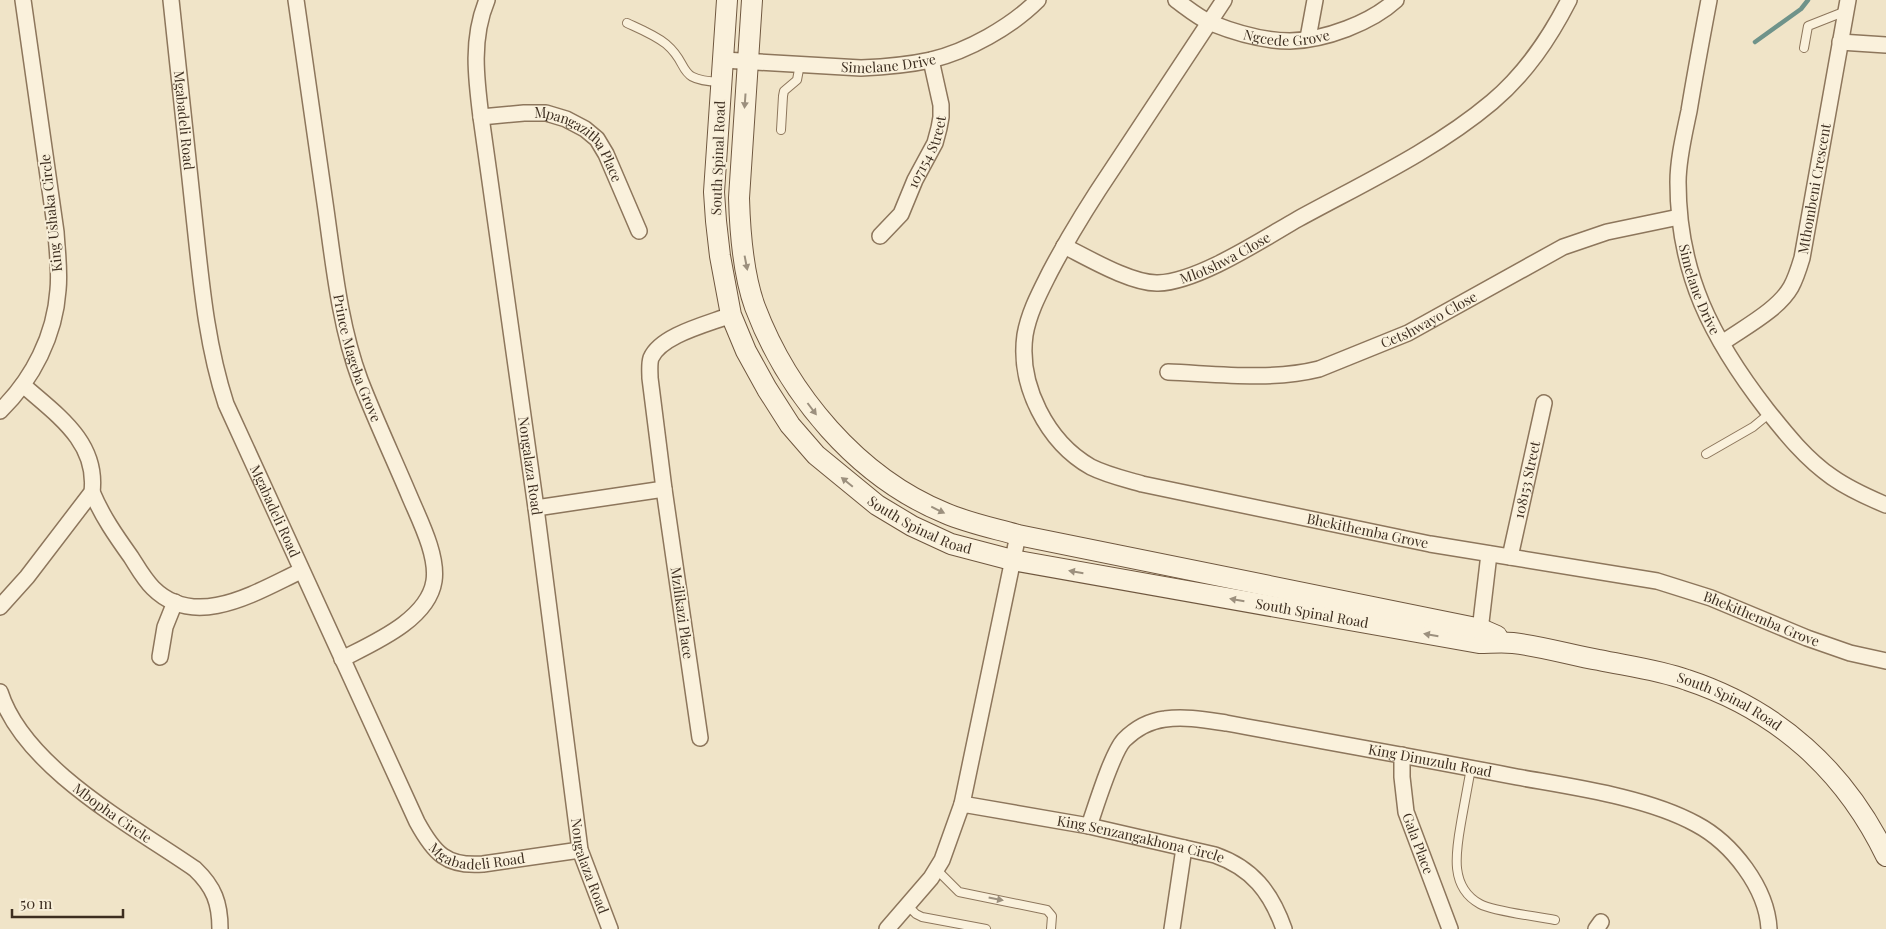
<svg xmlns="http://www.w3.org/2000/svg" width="1886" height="929" viewBox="0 0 1886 929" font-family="'Playfair Display',serif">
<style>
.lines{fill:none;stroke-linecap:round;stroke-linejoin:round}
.stream{stroke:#6f938a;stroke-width:4.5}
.lane-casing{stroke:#8d765c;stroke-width:10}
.street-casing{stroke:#8d765c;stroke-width:18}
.secondary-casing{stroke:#6f573f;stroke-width:22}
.lane{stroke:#faf1dc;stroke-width:8}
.street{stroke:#faf1dc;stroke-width:15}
.secondary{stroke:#faf1dc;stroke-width:20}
.oneway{fill:#9c907e}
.labels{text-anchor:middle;stroke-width:4;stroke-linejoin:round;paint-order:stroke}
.street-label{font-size:14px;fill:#3d2e20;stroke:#f7eed8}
</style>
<rect width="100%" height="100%" fill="#f0e4c8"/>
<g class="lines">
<path class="stream" d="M1755,42L1801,9L1808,0"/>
<defs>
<path id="lane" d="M627,23C640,29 655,35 666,44C692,66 674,80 720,82
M1804,48L1808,26L1846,11
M781,130L783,96L784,91L797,80L800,64
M1706,454L1753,427L1770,413
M1471,768C1468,784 1465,801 1462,817C1457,847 1447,886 1480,904C1495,912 1536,916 1555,920
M936,869L959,892L1047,910L1052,916L1051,929
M908,906L916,914L922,917L986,929"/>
<g id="street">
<path id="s1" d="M171,0C179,72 186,144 194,216C201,280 206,343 226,404L417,822C434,853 446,867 483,864L580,850"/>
<path id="s2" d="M296,0C306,70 316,140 326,210C334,267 340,326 360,380C375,419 393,457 409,495C419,519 438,555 434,581C428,620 373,643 342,659"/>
<path id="s3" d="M487,0C471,38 476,78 481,117L536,508L580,850L610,929"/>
<path id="s4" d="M1176,0C1187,8 1199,18 1211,23C1236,33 1263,41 1290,41C1325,40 1371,23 1396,0"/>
<path id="s5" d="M1224,0C1187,56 1150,112 1113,168C1090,202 1069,236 1050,272C1040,292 1029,312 1025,335C1018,385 1047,442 1091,467C1107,475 1125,479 1142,484L1430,544L1657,581L1711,598L1807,638L1850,653L1886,661"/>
<path id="s6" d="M1709,0C1702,37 1695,74 1689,111C1684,135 1678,159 1678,182C1678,274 1712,339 1767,410C1786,434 1806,459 1832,477C1849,489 1867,497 1886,505"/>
<path d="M1308,38L1315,0"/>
<path d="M1840,42L1886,45"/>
<path id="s7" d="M723,60L861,68C884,67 908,65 931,60C968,51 1011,27 1038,0"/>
<path id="s8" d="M481,117L524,113H546L566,119L585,129L597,139L606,154L639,231"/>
<path id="s9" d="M880,236L901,214L915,180L935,143L939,128L941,117V105L931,60"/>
<path id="s10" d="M1064,246C1088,258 1132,284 1158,283C1198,282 1263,239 1298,219C1364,183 1435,150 1492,102C1526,73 1549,39 1569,0"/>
<path id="s11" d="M1722,343C1743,328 1778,310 1791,287C1796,278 1799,268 1802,258L1848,0"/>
<path id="s12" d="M1168,372C1217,374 1271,381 1319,369L1408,333L1563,247L1607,232L1679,217"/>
<path d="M0,411C33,379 55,335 58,290C60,270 57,251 56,232L23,0"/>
<path d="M92,492C102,516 116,536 131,557C138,568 144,579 153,588C196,631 258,591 301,571"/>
<path d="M536,508L664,489"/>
<path id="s13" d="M1510,557L1544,403"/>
<path d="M0,607L27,577L92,492C98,442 57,415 23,385"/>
<path d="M1479,639L1489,554"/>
<path d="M160,657L165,627L175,602"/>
<path id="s14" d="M0,692C24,768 133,826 195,869C214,887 220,903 220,929"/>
<path d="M700,738L664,489L650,378C650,372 649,364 651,358C661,335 708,324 731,315"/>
<path id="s15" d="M1402,755V777L1406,812L1450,929"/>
<path d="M962,804L1018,535"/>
<path id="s16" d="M1089,826C1096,806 1112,753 1124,740C1135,729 1149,721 1165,719C1185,716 1206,720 1226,723C1323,741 1420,758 1517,777C1572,787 1647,797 1696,824C1732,843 1767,888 1769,929"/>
<path id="s17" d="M887,929L931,878L942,860L962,804L1089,826L1215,855C1252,868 1271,892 1284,929"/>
<path d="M1172,929L1184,848"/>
<path d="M1596,929L1601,922"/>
</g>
<g id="secondary">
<path id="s18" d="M727,0L714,192L716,221L720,256L731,315L746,351L767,389L790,425L816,455L877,505L912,526L951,544L1012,560L1479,643C1490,643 1502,642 1513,643C1541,646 1571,655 1599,660C1628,666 1659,670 1687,680C1778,710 1845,771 1886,856"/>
<path d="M752,0L739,198C740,233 743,274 755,307C788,394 857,477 945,513C968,523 993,528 1018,535L1481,629L1497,636"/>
</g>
</defs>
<use href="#lane" class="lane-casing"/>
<use href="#street" class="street-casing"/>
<use href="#secondary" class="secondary-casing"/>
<use href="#lane" class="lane"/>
<use href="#street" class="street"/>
<use href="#secondary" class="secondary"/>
</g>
<defs><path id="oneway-solid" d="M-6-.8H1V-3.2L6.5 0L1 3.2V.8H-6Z" transform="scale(1.25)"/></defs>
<g class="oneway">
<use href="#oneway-solid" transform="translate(745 101) rotate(94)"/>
<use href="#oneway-solid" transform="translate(746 263) rotate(79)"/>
<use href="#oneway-solid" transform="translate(812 409) rotate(53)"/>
<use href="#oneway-solid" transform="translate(847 482) rotate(-141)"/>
<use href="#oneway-solid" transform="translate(938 510) rotate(26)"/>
<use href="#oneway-solid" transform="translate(1076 572) rotate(-170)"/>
<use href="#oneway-solid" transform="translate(1237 600) rotate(-170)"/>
<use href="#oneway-solid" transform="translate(1431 635) rotate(-170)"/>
<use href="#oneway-solid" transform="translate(996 899) rotate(11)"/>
</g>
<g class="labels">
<g class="street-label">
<text dy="5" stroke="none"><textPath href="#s4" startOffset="120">Ngcede Grove</textPath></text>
<text dy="5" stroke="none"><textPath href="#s7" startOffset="166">Simelane Drive</textPath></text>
<text dy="5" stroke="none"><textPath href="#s1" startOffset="121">Mgabadeli Road</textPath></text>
<text dy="5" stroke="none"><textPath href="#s8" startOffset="112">Mpangazitha Place</textPath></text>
<text dy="5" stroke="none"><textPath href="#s9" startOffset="98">107154 Street</textPath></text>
<text transform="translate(718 158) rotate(-88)" y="5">South Spinal Road</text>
<text dy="5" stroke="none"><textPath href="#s11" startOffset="191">Mthombeni Crescent</textPath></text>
<text transform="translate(51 213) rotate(-96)" y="5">King Ushaka Circle</text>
<text dy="5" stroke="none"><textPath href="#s10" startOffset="174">Mlotshwa Close</textPath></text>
<text dy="5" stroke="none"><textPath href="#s6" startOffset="295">Simelane Drive</textPath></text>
<text dy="5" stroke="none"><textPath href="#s12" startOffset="272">Cetshwayo Close</textPath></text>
<text dy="5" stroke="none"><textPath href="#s2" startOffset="364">Prince Mageba Grove</textPath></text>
<text dy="5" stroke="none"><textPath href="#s3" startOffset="471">Nongalaza Road</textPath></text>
<text dy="5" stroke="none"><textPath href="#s13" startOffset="79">108153 Street</textPath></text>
<text dy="5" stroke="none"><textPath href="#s1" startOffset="526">Mgabadeli Road</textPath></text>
<text dy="5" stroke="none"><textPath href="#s18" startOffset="608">South Spinal Road</textPath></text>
<text dy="5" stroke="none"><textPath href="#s5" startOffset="831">Bhekithemba Grove</textPath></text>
<text transform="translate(682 613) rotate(82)" y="5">Mzilikazi Place</text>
<text dy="5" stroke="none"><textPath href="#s18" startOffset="1012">South Spinal Road</textPath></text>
<text dy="5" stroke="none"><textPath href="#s5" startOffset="1236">Bhekithemba Grove</textPath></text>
<text dy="5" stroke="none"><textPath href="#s18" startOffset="1441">South Spinal Road</textPath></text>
<text dy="5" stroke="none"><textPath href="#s16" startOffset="409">King Dinuzulu Road</textPath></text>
<text dy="5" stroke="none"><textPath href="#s14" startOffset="168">Mbopha Circle</textPath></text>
<text dy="5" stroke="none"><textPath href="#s17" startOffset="330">King Senzangakhona Circle</textPath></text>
<text dy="5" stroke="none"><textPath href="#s15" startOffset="91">Gala Place</textPath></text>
<text dy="5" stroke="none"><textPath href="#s1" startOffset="945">Mgabadeli Road</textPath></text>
<text dy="5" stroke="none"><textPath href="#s3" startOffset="876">Nongalaza Road</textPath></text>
</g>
</g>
<path d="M12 909v8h111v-8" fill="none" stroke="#3d2e20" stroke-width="2.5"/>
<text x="20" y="909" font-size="15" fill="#3d2e20" stroke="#f7eed8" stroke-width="4" paint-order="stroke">50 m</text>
</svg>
